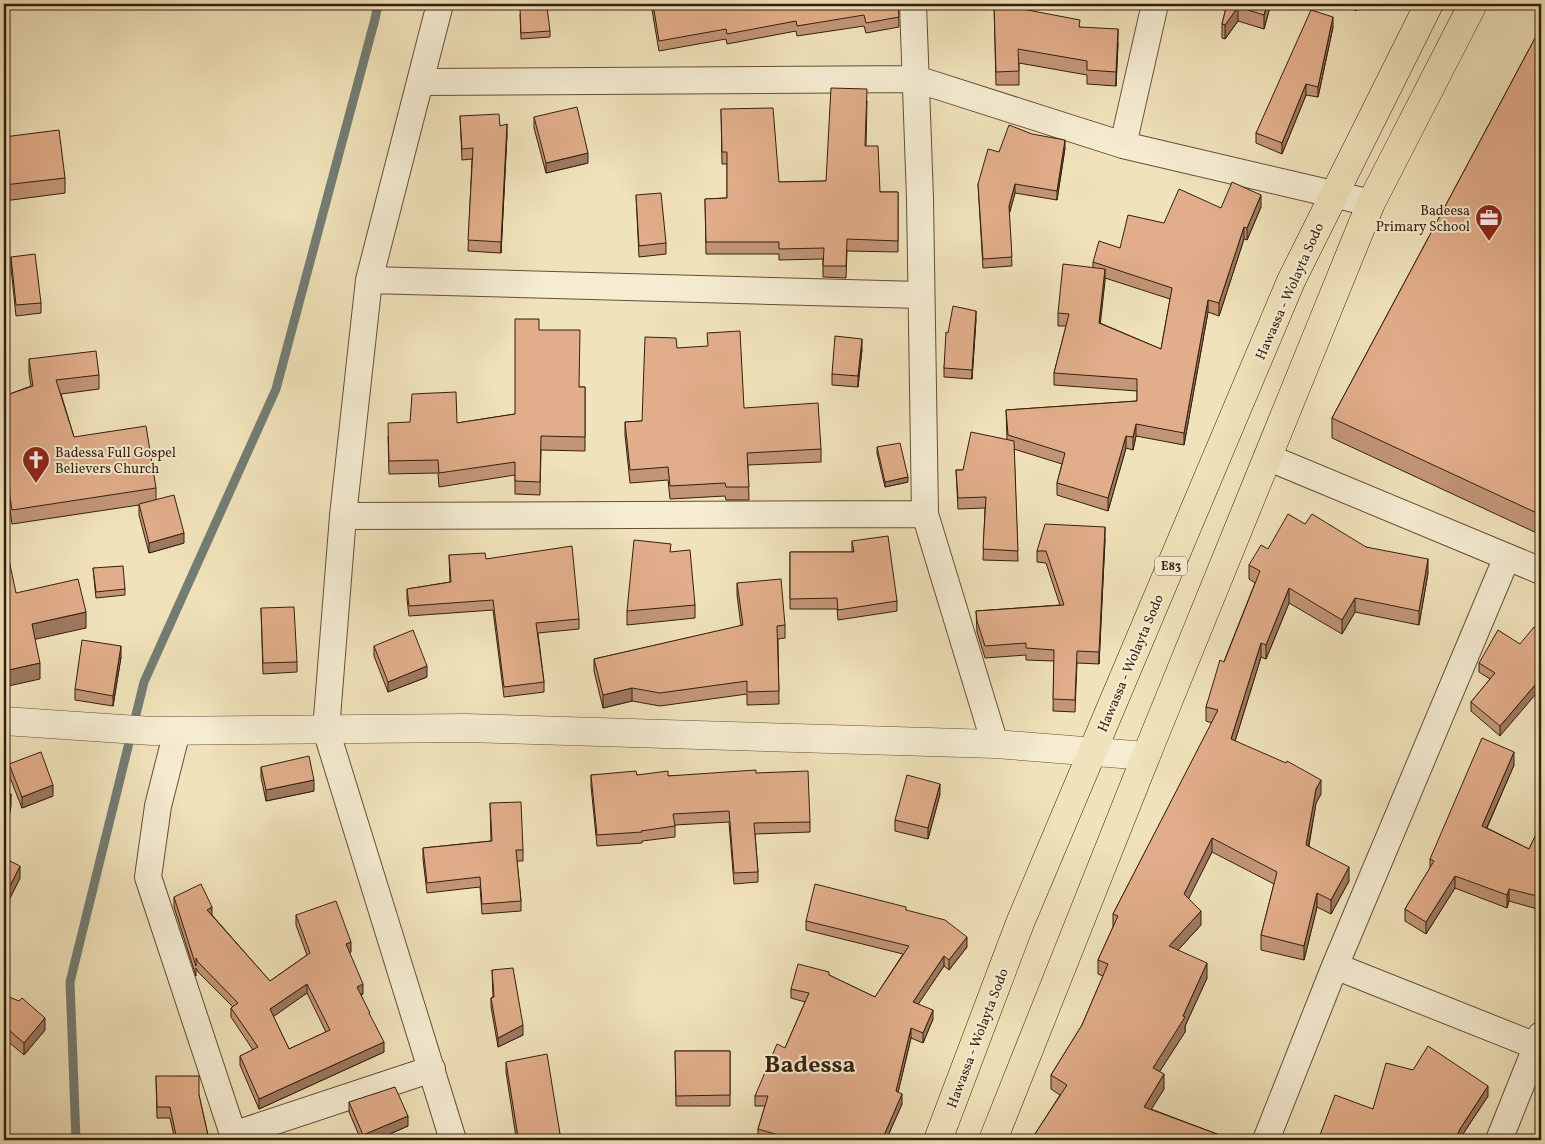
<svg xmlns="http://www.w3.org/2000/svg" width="1545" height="1144" viewBox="0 0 1545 1144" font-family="Vollkorn,serif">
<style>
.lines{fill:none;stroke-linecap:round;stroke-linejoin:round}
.stream{stroke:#737d74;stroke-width:9}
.minor-casing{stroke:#644f39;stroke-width:28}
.tertiary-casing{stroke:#644f39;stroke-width:29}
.primary-casing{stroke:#351e0e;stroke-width:29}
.minor{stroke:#f5ecd2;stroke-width:26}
.tertiary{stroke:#f5ecd2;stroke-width:28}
.primary{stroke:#f0e2ba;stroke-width:28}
.wall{fill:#c29577;stroke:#351e0e;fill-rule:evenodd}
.shaded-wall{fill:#9e7961;stroke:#351e0e}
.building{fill:#e1ad8a;stroke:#351e0e;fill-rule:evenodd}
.labels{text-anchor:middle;stroke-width:4;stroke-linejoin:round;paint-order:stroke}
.shield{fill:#f5ecd2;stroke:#6f5c49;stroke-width:1}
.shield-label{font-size:12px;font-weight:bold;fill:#351e0e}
.poi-label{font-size:14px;fill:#351e0e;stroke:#f5ecd2;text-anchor:end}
.street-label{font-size:14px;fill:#351e0e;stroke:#f5ecd2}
.town-label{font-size:24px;font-weight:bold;fill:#351e0e;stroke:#f5ecd2}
</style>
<rect width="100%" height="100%" fill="#f0e2ba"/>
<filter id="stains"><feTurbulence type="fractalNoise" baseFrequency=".004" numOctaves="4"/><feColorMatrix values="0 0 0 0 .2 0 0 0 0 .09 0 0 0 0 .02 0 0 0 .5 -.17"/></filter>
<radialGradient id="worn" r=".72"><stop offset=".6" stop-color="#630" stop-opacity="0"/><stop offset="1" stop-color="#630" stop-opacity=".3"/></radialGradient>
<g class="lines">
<path class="stream" d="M76,1140L70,982L144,682L276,389L375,19L378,4"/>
<defs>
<path id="minor" d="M440,4L369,280L343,516L326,730L453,1140
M913,4L920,199L925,514L995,744
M420,82L916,79L1123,145L1371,203
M1123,145L1155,4
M369,280L921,295
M1267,457L1541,571
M343,516L925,514
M177,731L158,806L148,877L235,1140
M1335,966L1541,1048
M233,1135L432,1069
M1266,1140L1335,966L1507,557
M1499,1140L1541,1035"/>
<path id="tertiary" d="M4,721L152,731L465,728L995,744L1146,756"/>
<path id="primary" d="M938,1140L1020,923L1291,281L1429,4
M993,1140L1146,756L1371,203L1473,4"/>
</defs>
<use href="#minor" class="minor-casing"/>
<use href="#tertiary" class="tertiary-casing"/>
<use href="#primary" class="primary-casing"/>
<use href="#minor" class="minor"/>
<use href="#tertiary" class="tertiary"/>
<use href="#primary" class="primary"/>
</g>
<path class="wall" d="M651,4H898L899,27L866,33L864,26L797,36L796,31L727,44L726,39L659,51Z
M994,4H1017V8L1080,27L1118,43L1116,86L1087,84V75L1019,63V85H996Z
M1227,4H1270V7L1264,29L1238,21L1225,39L1222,38V24Z
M1346,4H1361L1356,11Z
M520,14L550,31V37L521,39Z
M1333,27L1318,97L1306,95L1282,154L1256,143V133Z
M1541,27V535L1332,438V418Z
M867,101L866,146L880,192H898V252L847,251L846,278L823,277V259L779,260V254H706L705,199L727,198V164H722L721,109L779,182L826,181Z
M460,116L500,126L507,134L501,253L468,251L472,159L462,160Z
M534,117L588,163L546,173L534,128Z
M4,137L65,178V193L4,201Z
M1065,148L1057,200L1015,193L1009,214L1012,266L983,268L978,184L999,152Z
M636,195L666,243V254L639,257Z
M1261,207L1247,240L1244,239L1219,316L1208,312L1184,445L1136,436L1133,450L1126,448L1108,511L1057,495V483L1062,464L1014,449L1018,561L983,560L985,508L958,509L956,470H963L1007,439L1006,410L1137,401V391L1054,385V373L1066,326H1058V313L1093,267V262L1120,248L1164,223L1221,208ZM1105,278L1170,299L1161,349L1100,323Z
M11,257L41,303V313L16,316L11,268Z
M976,319L972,379L944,377V368L948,333Z
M539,330L579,387H585V451L541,450L540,495L515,494V475L439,487L438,473L389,474L388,436L457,423L515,414Z
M677,348L744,408L821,449V462L748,465L749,500H726L725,496L670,499L668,480L630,483L625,435V422L642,421Z
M862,349L858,387L832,385V374Z
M29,359L99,375V389L61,394L74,437L156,488V500L184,543L149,553L139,515V505L12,524L4,472V396L31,386L29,373Z
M877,447L908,482L885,487L877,453Z
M1305,524L1366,547L1428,573L1419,625L1355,612L1342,634L1289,603L1266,659L1261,657L1235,741L1321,794L1316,803L1309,846L1349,881L1331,914L1317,907L1304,960L1261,950V935L1274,884L1212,852L1188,898L1201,925L1178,950L1207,978L1185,1026V1032L1159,1072L1164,1089L1151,1109L1233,1140H1035V1134L1060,1095L1051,1089V1075L1082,1025L1103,976L1098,974V960L1113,927V914L1212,723L1206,721V707L1255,583L1249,579V565L1268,549Z
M1105,539L1099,664L1077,663L1075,712L1053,711L1054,661L1026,660V655L985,658L977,632L976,611L1060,605L1046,563L1037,562V551Z
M852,541L897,601V611L838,620L837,609H790V552H852Z
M671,552L695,605V618L627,625V611Z
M449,555L486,559L579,619V629L538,633L544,682V692L504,697L493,610L409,616L407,599V589L450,582Z
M93,568L125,589V595L96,598Z
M737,583L785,625V638L778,639L779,704L747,705V694L660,706L632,701L603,708L594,671V659L741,626L737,595Z
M261,608L297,662V672L263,674Z
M1520,644L1500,736L1471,711V702L1490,679L1479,672V663Z
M374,646L427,677L388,692L374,656Z
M121,657L113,706L75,700V689Z
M9,764L53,796L22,808L9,775Z
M1514,765L1487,828L1529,849L1541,824V910L1509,901L1507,908L1455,888L1426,934L1405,921V909L1430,868V859Z
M261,767L314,791L266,801L261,777Z
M756,773L810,822V832L755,834L758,872V882L734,884L729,822L675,825V837L642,841V843L597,846L591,786V775H637L668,776Z
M940,794L928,839L895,831V820Z
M490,803L523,850V861H517L521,901V911L482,914L480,887L427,893L423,859V848L491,841Z
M4,858L20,878L9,900L4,897Z
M174,897L212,915L270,981L307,955L296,925V915L351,952H349L363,994L361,995L384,1052L259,1109L240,1065V1056L253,1050L231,1017V1008L233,1007L198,972L196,968V976L174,907ZM307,993L326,1032L289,1049L273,1016Z
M906,910L967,947L949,970L944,966L918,1004L933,1019L923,1043L911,1038L898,1092L902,1104L886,1140H764L758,1139V1129L765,1106H755V1096L785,1048L805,1002L791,998V989L829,975L875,997L903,954L806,930V921Z
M492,970L523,1035L498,1047L491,1007V998L493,997Z
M4,995L45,1030L24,1055L4,1038Z
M675,1051H730V1106H676Z
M506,1062L561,1140L516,1137L506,1072Z
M156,1076L199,1095L209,1140H175L170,1118H157Z
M1488,1096L1459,1140H1320V1135L1373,1109Z
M349,1102L408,1126L376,1140H361L349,1112Z"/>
<path class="shaded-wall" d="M1267,4H1270V7L1264,29V15Z
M1356,4H1361L1356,11Z
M1238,7V21L1225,39V25Z
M1333,17V27L1318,97V87Z
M1118,29V43L1116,86V72Z
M1306,84V95L1282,154V143Z
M507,124V134L501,253V242Z
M1065,140V148L1057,200V191Z
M588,153V163L546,173V163Z
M1015,184V193L1009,215V206Z
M1261,195V207L1247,240V228Z
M1244,227V239L1219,316V303Z
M1105,269V281L1099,335V323Z
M1208,300V312L1184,445V433Z
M976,311V319L972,379V370Z
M862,339V349L858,387V376Z
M1136,424V436L1133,450V437Z
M1126,436V448L1108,511V498Z
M908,477V482L885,487V482Z
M1105,527V539L1099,664V652Z
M184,533V543L149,553V543Z
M1428,559V573L1419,625V611Z
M1289,588V603L1266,659V645Z
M1355,598V612L1342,634V620Z
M86,612V628L32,640V624Z
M1261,643V657L1231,754V739Z
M121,646V657L113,706V696Z
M40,663V679L4,687V671Z
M427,666V677L388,692V682Z
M1541,678V688L1500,736V726Z
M632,688V701L603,708V695Z
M1514,752V765L1482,838V826Z
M314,780V791L266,801V790Z
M1321,780V794L1316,803L1306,859V845L1316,789Z
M940,784V794L928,839V828Z
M53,785V796L22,808V797Z
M11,794V806L4,847V836Z
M1212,838V852L1184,908V894Z
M20,866V878L9,900V888Z
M1349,867V881L1331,914V900Z
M1455,876V888L1426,934V922Z
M1509,889V901L1507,908V895Z
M1317,893V907L1304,960V946Z
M212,907V917L207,910Z
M1201,911V925L1169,960V946Z
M967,937V947L949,970V960Z
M351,942V952L346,953V944Z
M944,956V966L913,1012V1002Z
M1207,963V978L1185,1026V1032L1153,1082V1068L1183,1016Z
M307,984V993L270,1019V1009Z
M363,984V994L357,996V987Z
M933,1010V1019L923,1043V1033Z
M45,1018V1030L24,1055V1043Z
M523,1025V1035L498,1047V1038Z
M911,1028V1038L896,1101V1091Z
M384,1042V1052L259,1109V1099Z
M1164,1074V1089L1144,1121V1107Z
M1488,1086V1096L1459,1140H1455L1460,1129Z
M902,1094V1104L886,1140H882Z
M408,1116V1126L376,1140H363V1135Z"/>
<path class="building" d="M653,4H898L899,17L866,23L864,15L797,26L796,21L727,34L726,29L659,41Z
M994,4H1017V8L1080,20L1079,27L1118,29L1116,72L1087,70V61L1018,49L1019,71L996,72Z
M1227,4H1267L1264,15L1238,7L1225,25L1222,24Z
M547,7L550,31L521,33L520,8Z
M1311,10L1333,17L1318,87L1306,84L1282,143L1256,133Z
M1541,27V515L1332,418Z
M831,88L867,89L865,146H878L880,192H898V241L847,239L846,266H823L824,248L779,249V242H706L705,199L727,198V152H722L721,109L773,108L779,182L826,181Z
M577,107L588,153L546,163L534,117Z
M499,114L500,126L507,124L501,242L468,240L473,148L462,149L460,116Z
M1009,125L1032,134L1065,140L1057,191L1015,184L1009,206L1012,257L983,259L978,184L988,149L999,152Z
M59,130L65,178L4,185V137Z
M1232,182L1261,195L1247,228L1244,227L1219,303L1208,300L1184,433L1136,424L1133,437L1126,436L1108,498L1057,483L1065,453L1008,435L1006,410L1137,401V379L1054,373L1069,314L1058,313L1063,264L1105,269L1099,323L1161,349L1172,288L1093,262L1099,241L1120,248L1128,215L1164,223L1179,189L1221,208Z
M661,193L666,243L639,246L636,195Z
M35,254L41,303L16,305L11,257Z
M953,306L976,311L972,370L944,368L946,332L948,333Z
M515,319H539V330H580L579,387H585V437L541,436L540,482L515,481V462L439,473L438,460L389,461L388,423L410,422L412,394L456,392L457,423L515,414Z
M740,331L744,408L818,403L821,449L747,453L749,487H726L725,483L670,486L668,467L630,470L625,422L642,421L645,337L676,338L677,348L708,346L707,333Z
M835,336L862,339L858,376L832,374Z
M96,351L99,375L56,380L74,437L146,426L156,488L12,510L4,458V396L33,386L29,359Z
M971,432L1014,441L1018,551L983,549L986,497L958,498L956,470H963Z
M900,443L908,477L885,482L877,447Z
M174,495L184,533L149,543L139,504Z
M1288,514L1305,524L1312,514L1366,547L1428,559L1419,611L1355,598L1342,620L1289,588L1266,645L1261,643L1231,739L1286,763L1287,761L1321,780L1316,789L1306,845L1349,867L1331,900L1317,893L1304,946L1261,935L1277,872L1212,838L1184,894L1201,911L1169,946L1207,963L1183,1016L1185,1017L1153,1068L1164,1074L1144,1107L1233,1140H1044L1035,1134L1067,1085L1051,1075L1082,1025L1108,964L1098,960L1118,916L1113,914L1218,710L1206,707L1220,660L1224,662L1260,571L1249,565L1261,545L1268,549Z
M1045,524L1105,527L1099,652L1077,651L1075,700L1053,699L1054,650L1026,648V643L985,646L977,621L976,611L1064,605L1046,551H1037Z
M888,536L897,601L838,610L837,598L790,599V552H854L852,541Z
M634,540L671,544L670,552L690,550L695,605L627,611Z
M572,546L579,619L536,623L544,682L504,687L493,600L409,606L407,589L451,582L449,555L485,553L486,559Z
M9,560L16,593L78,579L86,612L32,624L40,663L4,671V561Z
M123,566L125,589L96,592L93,568Z
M781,579L785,625L777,626L779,691L747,692V681L660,693L632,688L603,695L594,659L743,625L737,583Z
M294,607L297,662L263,663L261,608Z
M1534,627L1541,633V678L1500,726L1471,702L1495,673L1479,663L1498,630L1520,644Z
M413,630L427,666L388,682L374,646Z
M82,640L121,646L113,696L75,689Z
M1482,738L1514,752L1482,826L1529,849L1541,824V897L1509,889L1507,895L1455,876L1426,922L1405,909L1434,861L1430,859Z
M41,752L53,785L22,797L9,764Z
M309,756L314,780L266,790L261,767Z
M756,770V773L808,771L810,822L754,823L758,872L734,873L729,811L673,814L675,826L641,831L642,832L597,835L591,775L636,771L637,775L668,771V776Z
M907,775L940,784L928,828L895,820Z
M4,792L11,794L4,836Z
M521,802L523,850H516L521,901L482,904L480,877L427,883L423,848L492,841L490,803Z
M4,858L20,866L9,888L4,886Z
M201,884L212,907L207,910L270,981L310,953L296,915L336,901L351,942L346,944L363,984L357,987L370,1013H369L384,1042L259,1099L240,1056L258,1047L231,1008L238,1003L198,962L196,958V966L174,897ZM307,984L330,1030L289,1049L270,1009Z
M815,884L906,907V910L945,920L967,937L949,960L944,956L913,1002L933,1010L923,1033L911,1028L896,1091L902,1094L882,1140H796L758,1129L768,1096H755L777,1044L785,1048L809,993L791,989L798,964L829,972V975L875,997L909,946L806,921Z
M513,968L523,1025L498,1038L491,998L494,997L492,970Z
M4,995L19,1001L22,998L45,1018L24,1043L4,1026Z
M1428,1046L1488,1086L1460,1129L1455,1140H1335L1320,1135L1335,1095L1373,1109L1386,1063L1413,1070Z
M675,1051H730V1095L676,1096Z
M547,1054L561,1140H498L518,1137L506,1062Z
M156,1076H199V1095L209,1140H177L170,1107H157Z
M395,1087L408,1116L363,1135L349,1102Z
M605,1136L608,1140H596Z
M312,1137L314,1140H305Z"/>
<defs>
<symbol id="office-pin" viewBox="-11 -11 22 30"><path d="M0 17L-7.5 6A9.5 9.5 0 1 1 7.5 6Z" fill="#8f2418" stroke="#f5ecd2"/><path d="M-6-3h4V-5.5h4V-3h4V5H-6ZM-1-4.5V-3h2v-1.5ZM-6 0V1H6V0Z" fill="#fff"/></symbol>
<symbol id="church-pin" viewBox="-11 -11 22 30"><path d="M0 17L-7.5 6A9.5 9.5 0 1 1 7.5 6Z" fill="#8f2418" stroke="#f5ecd2"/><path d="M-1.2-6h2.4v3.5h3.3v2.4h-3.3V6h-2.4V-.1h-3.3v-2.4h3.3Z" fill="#fff"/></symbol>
</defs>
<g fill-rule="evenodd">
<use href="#office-pin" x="1473" y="202" width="32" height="43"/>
<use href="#church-pin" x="20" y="444" width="32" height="43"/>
</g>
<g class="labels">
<rect class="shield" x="1155" y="556.5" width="32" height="19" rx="4"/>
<g class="shield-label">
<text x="1171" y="570">E83</text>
</g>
<g class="poi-label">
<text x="1470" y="215">Badeesa<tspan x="1470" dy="16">Primary School</tspan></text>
<text x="55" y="457" text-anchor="start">Badessa Full Gospel<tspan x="55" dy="16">Believers Church</tspan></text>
</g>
<g class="street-label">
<text transform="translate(1289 291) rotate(-66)" y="5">Hawassa - Wolayta Sodo</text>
<text transform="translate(1130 663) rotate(-67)" y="5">Hawassa - Wolayta Sodo</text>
<text transform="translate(977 1038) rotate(-69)" y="5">Hawassa - Wolayta Sodo</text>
</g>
<g class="town-label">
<text x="810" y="1072">Badessa</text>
</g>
</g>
<rect width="1545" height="1144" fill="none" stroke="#f0e2ba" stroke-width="20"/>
<rect x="5" y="5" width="1535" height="1134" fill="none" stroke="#351e0e" stroke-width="2.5"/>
<rect x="10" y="10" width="1525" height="1124" fill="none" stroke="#351e0e"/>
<rect width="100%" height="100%" filter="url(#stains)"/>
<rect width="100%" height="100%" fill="url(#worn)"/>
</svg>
